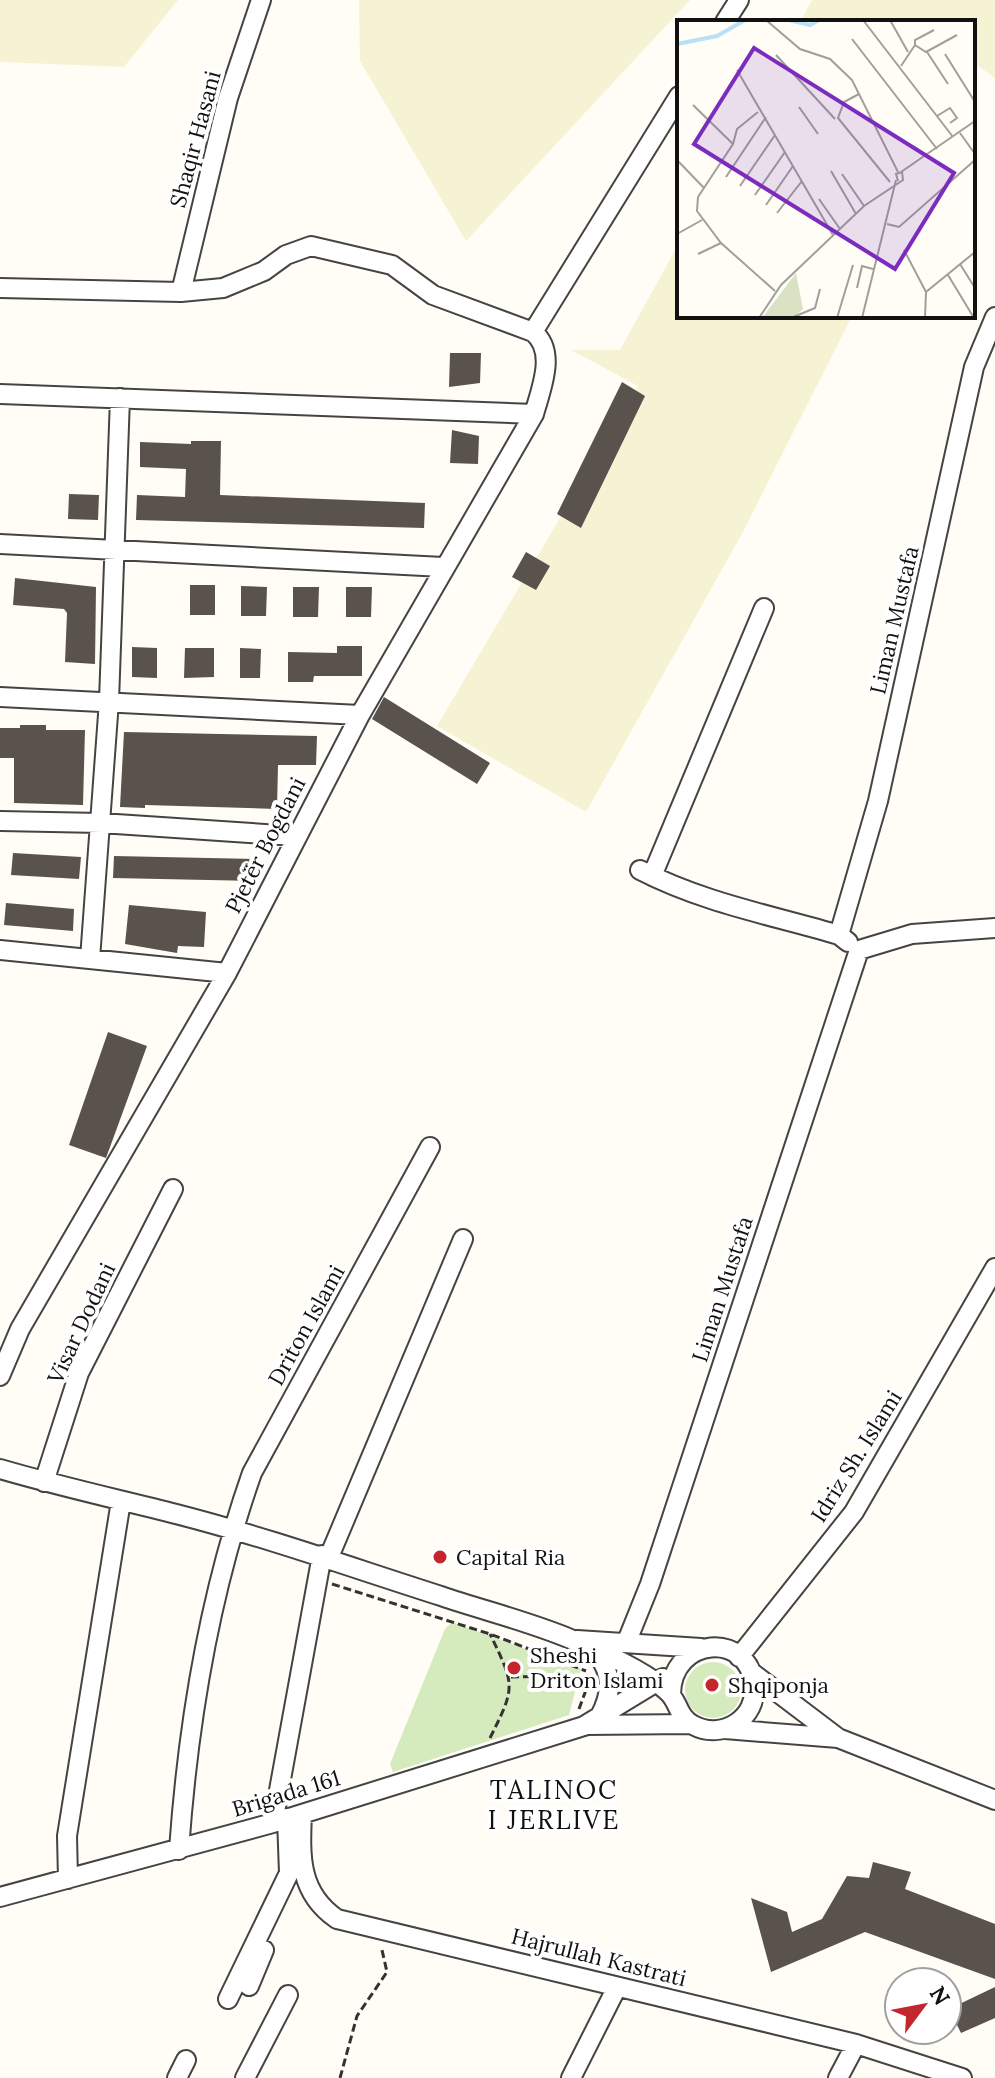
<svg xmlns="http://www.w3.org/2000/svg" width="995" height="2078" viewBox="0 0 995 2078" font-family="Lora,serif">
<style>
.farmland{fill:#f6f3d4}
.green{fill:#d5ebbd}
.building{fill:#5a524d}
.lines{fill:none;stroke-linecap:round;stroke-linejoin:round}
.minor-casing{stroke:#444;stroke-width:22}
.path{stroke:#333;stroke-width:3;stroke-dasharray:8 4;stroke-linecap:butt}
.minor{stroke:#fff;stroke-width:18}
.poi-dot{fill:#c4262e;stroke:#fff;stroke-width:3}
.labels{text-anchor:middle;stroke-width:8;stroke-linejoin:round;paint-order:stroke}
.street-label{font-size:22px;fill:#111;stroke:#fff}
.poi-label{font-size:22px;fill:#111;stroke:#fff;text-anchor:start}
.quarter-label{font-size:26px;letter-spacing:2px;fill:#111;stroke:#fff}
.inset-river{fill:none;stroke:#b9e0f7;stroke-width:4}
.inset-road{fill:none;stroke:#a09f9a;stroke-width:2}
.view{fill:#7b2cbf;fill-opacity:0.15;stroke:#7b2cbf;stroke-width:4}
.inset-edge{fill:none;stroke:#111;stroke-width:4}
</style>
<rect width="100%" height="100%" fill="#fffdf5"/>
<path class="farmland" d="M0,0H178L124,67L0,62Z
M359,0H690L466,241L360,61Z
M812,0H995V78L978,66L973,76V22H800Z
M679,243V316H852L743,532L586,812L437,726L638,386L571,350H620Z"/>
<path class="green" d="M452,1622L581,1669L569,1715L393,1772L390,1764L445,1629Z
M685 1690a28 28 0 1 1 56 0a28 28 0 1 1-56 0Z"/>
<path class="building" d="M450,353H481L480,383L449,387Z
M622,382L645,396L581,528L557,514Z
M452,430L479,436L478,464L450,463Z
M191,441H221L220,495L425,503L424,528L136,520L137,495L185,497L186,469L140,467V442L191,444Z
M69,494L99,495L98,520L68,519Z
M526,552L550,566L536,590L512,577Z
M15,578L96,587L95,664L65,662L67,613L64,609L13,605Z
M190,585H215V615H190Z
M241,586L267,587L266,616H241Z
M293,587H319L318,617H293Z
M346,587H372L371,617H346Z
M337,646H362V676H314L313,682H288V652L337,653Z
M132,647L157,648V678L132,677Z
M185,648H214V677L184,678Z
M240,648L261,649L260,678H240Z
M384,697L490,763L477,784L372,719Z
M20,725H46V730H85L83,805L14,803V758H0V728H20Z
M124,732L317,736L316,765H278L277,809L145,805V808L120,807Z
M13,853L81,857L79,879L11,875Z
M114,856L260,859L258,881L113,878Z
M6,903L74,909L73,931L4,925Z
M129,905L206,912L204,947L178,946L177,953L125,944Z
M108,1032L147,1046L106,1158L69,1145Z
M873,1862L911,1872L905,1889L995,1924V1979L865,1932L771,1972L751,1898L787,1912L792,1932L822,1919L847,1876L869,1878Z
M995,1987V2018L961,2033L949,2009Z"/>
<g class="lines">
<defs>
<path id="minor" d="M725,22L739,0
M0,288L181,292L223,288L264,271L286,255L311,246L392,265L433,295L533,332C557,351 541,389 534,414L360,715L227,973L20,1329L0,1376
M181,292L228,98L261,0
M533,332L679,96
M0,394L534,414
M0,544L443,567
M0,697L360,715
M0,821L101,823L295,836
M640,870C704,903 771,915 839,935L848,942
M652,876L764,608
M839,935L878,801L974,367L995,317
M0,950L227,973
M90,959L109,701L120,398
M0,1469C58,1486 117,1499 176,1514C266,1537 353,1568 441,1596C485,1611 531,1622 573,1640C600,1651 649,1673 669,1693C679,1703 678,1717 693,1725C722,1741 758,1718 754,1685C749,1631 672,1636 671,1694
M44,1482L79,1373L173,1189
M329,1557L463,1239
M577,1640L701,1648
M627,1641L650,1584L859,950L912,934L995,928
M597,1653C613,1675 612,1693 600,1716
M739,1657L854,1512L995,1268
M751,1672L838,1738L995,1800
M586,1725L690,1724
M725,1729L838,1738
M302,1814C300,1857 299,1893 337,1919L856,2044L962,2078
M273,1823L322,1555
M179,1850C188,1722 209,1595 252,1473L430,1147
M68,1879L67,1836L121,1501
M0,1897L273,1823L584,1726L663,1678
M249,1986L264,1950
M228,1999L289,1873L287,1818
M177,2078L186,2060
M245,2078L288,1995
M571,2078L617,1987
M838,2078L856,2044"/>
</defs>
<use href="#minor" class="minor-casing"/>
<path class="path" d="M332,1584L490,1634L586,1671
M511,1677L591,1675
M579,1709L590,1679
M490,1738C516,1686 515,1686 490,1634
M340,2078L357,2016L387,1972L382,1950"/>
<use href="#minor" class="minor"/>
</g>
<g class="poi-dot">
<circle cx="440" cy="1557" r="8"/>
<circle cx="514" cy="1668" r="8"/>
<circle cx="712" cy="1685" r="8"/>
</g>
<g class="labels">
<g class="street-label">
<text transform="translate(195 139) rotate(-75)" y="8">Shaqir Hasani</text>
<text transform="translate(894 620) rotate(-77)" y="8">Liman Mustafa</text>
<text transform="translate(265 845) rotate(-63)" y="8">Pjetër Bogdani</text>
<text transform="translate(722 1289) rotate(-72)" y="8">Liman Mustafa</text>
<text transform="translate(81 1323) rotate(-65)" y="8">Visar Dodani</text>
<text transform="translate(306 1325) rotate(-61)" y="8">Driton Islami</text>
<text transform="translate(856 1456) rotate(-58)" y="8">Idriz Sh. Islami</text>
<text transform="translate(286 1793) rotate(-17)" y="8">Brigada 161</text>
<text transform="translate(599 1957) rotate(14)" y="8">Hajrullah Kastrati</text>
</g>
<g class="poi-label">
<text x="456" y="1565">Capital Ria</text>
<text x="530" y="1663">Sheshi<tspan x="530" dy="25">Driton Islami</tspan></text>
<text x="728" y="1693">Shqiponja</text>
</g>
<g class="quarter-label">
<text x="554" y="1799">TALINOC<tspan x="554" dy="30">I JERLIVE</tspan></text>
</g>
</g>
<g transform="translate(677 20)">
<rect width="298" height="298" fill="#fffdf5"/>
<path d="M119,253L126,289L116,298H85Z" fill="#d9e3c4"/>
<path class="inset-river" d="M112,0L133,5L142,0M0,24L40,16L68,0"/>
<path class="inset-road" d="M89,0L123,29L153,39L175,60L221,152M186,0L276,117M213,0L231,32M175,19L260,129M238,25V20L257,10M250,32L271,64M268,34L298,82M99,35L158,99M224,46L238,25L249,32L280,15M60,50L156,215M182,74L167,82L161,98L213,162M16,85L56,124M122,87L141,114M81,92L60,109L56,124L21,177L20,191L44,223L98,271M260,96L273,88L280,98L273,103M283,113L298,134M0,140L27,168M154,151L179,194M224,152L298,101M165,154L187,186M49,157L89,97M63,166L98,115M78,175L108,132M142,179L163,209M89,185L116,146M100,193L125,161M210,204L222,207L298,140M0,214L25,200M227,230L249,272M21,234L44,223M283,244L298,268M271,255L297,298M180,268L185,246L196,249M82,298L104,265L187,186L226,160L225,152L219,154L221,161M114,298L138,288L143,269M160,298L176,245M185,298L219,160M248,298L249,272L298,232"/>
<path class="view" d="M77,28L277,153L218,249L17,124Z"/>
<rect width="298" height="298" class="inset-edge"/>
</g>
<g transform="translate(923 2006) rotate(58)"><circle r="38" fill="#ffffff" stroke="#a0a0a0" stroke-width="2"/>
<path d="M0-6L14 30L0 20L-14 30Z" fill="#c4262e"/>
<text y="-12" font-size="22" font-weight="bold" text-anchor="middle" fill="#111111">N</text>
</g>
</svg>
